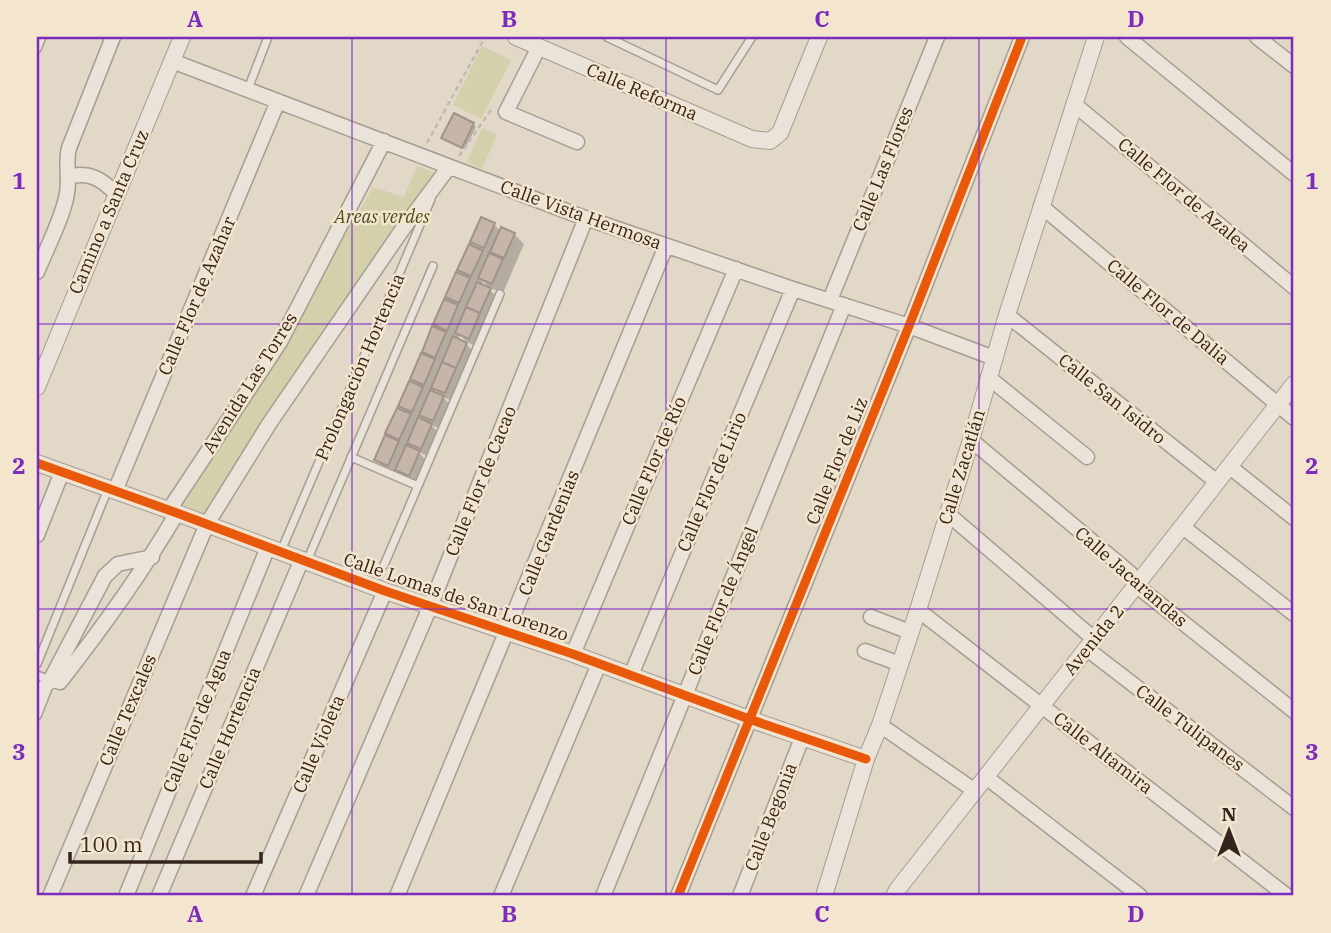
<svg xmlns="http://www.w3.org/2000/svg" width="1331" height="933" viewBox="0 0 1331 933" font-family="'IBM Plex Serif',serif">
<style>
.green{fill:#d3d0ab}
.shadow{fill:#0003}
.building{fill:#c5b6a9;stroke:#a19388;stroke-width:2}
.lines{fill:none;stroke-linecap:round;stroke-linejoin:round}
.service-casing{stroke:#a69d92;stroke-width:10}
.minor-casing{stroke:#a69d92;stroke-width:17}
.tertiary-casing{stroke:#a69d92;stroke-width:18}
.path{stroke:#c2bab2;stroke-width:2.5;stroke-dasharray:5 3.5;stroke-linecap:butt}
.service{stroke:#eae3da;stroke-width:7}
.minor{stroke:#eae3da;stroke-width:14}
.tertiary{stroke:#eae3da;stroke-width:16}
.cycleway-casing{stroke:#f3e5ce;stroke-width:13}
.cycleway{stroke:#e8590c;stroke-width:9}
.grid{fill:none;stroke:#7b2cbf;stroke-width:2;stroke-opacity:0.55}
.labels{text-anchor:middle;stroke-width:5;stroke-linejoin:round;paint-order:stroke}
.street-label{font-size:18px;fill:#33251c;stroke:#f3e5ce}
.park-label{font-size:18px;font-style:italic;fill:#484f23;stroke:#f3e5ce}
.neatline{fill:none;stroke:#7b2cbf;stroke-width:2.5}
.grid-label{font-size:23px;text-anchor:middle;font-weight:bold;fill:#7b2cbf}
</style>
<rect width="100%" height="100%" fill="#e2d8c8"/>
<path class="green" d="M482,46L511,60L481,119L453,105Z
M482,128L497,135L482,169L467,162Z
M417,166L438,174L224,482L209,522L177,510L292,328L373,187L404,197Z"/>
<path class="shadow" d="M473,124L476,127L465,149L446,140Z
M494,224L500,231L514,234L524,244L503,293L490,288L483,281L481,286L490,290L500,300L479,348L467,342L460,335L457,340L466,344L476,354L455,402L443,397L435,390L434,394L443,397L453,408L443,430L431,425L441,435L431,458L419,452L411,444L410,449L419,453L429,463L419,485L407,480L399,472L398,475L386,470L376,460L396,441L387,433L410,416L400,405L421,388L412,378L432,360L424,351L445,333L436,324L457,306L448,297L469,279L460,269L482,252L472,242Z"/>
<path class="building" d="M454,113L474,123L462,148L441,138Z
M481,217L495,223L484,248L470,242Z
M501,227L515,233L504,258L490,252Z
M469,244L483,251L471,276L457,270Z
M489,253L503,259L492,284L478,278Z
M456,272L470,278L459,303L445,297Z
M477,282L491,288L480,313L466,307Z
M444,299L458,305L447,331L433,324Z
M466,307L480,313L469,339L455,333Z
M432,326L446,332L435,358L422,352Z
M453,336L467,343L456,368L442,362Z
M421,353L435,359L424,385L410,379Z
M442,362L456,368L445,393L431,388Z
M409,381L423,387L412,412L398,406Z
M430,390L444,396L433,421L419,415Z
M397,408L411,414L399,440L385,433Z
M418,417L432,424L421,449L407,443Z
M385,435L399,441L388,466L374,460Z
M406,445L420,451L409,476L395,470Z"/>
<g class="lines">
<defs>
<path id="service" d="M607,37L718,90L752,37
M37,49L42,37
M248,89L268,37
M351,457L418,486L500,294
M281,551L431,199
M307,561L433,266
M384,565L418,486
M37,664L108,489
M37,675L51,680
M37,716L47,691"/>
<path id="minor" d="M1127,37L1294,174
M1257,37L1294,66
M539,47L506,112L577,142
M172,61L574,214L793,289L909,326L994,358
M1074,104L1294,287
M68,177C89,171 102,179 116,194
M1041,206L1294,418
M37,272C46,250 64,215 67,193C70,178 65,163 69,148L113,37
M830,300L937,37
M1007,315L1217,482
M988,377L1087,457
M971,440L1130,573L1137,586L1294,711
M1230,467L1294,518
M115,491L278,101
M169,510L280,342L384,141
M948,514L1094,639
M1183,527L1294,614
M37,535L62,472
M918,610L1287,896
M871,617L910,632
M1087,649L1294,808
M865,651L900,664
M573,654L736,269
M631,675L793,289
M51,679L60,682C103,627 142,573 177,513
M37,696L51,679L105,576L118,564L152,557
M880,725L975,791
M986,777L1140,896
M50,896L207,524L269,424L402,230L449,167
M126,896L268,547
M159,896L302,559
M253,896L385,591
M306,896L430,607L586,218
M397,896L666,246
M501,896L599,664
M603,896L844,305
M678,896L909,326L1022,37
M740,896L802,738"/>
<path id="tertiary" d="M516,37L752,139L770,141L780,133L819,37
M37,387L182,37
M37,463L177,513L385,591L573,654L749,719L866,759
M824,896L866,759L880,725L918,610L971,440L1007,315L1096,37
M894,896L897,890L1294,384"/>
</defs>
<use href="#service" class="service-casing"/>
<use href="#minor" class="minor-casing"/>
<use href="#tertiary" class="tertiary-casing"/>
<path class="path" d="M427,143L485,37
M459,156L493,107"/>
<use href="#service" class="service"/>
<use href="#minor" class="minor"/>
<use href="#tertiary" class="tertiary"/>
<defs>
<path id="cycleway" d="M37,463L177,513L385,591L573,654L749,719L866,759
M678,896L909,326L1022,37"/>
</defs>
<use href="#cycleway" class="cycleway-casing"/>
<use href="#cycleway" class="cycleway"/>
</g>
<path class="grid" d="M352,37V896M666,37V896M979,37V896M37,324H1294M37,609H1294"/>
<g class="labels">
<g class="street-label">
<text transform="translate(642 92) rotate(23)" y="6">Calle Reforma</text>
<text transform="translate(883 169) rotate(-68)" y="6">Calle Las Flores</text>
<text transform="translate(1184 195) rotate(40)" y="6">Calle Flor de Azalea</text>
<text transform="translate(109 212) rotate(-67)" y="6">Camino a Santa Cruz</text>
<text transform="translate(581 215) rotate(20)" y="6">Calle Vista Hermosa</text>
<text transform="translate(197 296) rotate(-67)" y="6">Calle Flor de Azahar</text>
<text transform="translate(1168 312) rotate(40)" y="6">Calle Flor de Dalia</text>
<text transform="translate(360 367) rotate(-67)" y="6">Prolongación Hortencia</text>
<text transform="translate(250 383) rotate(-58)" y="6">Avenida Las Torres</text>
<text transform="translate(1112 399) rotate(39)" y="6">Calle San Isidro</text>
<text transform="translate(654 461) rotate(-67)" y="6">Calle Flor de Río</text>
<text transform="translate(837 461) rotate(-68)" y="6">Calle Flor de Liz</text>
<text transform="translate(962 467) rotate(-73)" y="6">Calle Zacatlán</text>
<text transform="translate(481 481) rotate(-68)" y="6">Calle Flor de Cacao</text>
<text transform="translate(712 482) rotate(-67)" y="6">Calle Flor de Lirio</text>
<text transform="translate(549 533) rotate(-68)" y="6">Calle Gardenias</text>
<text transform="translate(1131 577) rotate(41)" y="6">Calle Jacarandas</text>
<text transform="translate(456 597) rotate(19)" y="6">Calle Lomas de San Lorenzo</text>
<text transform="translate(723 601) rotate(-68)" y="6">Calle Flor de Ángel</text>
<text transform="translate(1094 640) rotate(-51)" y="6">Avenida 2</text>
<text transform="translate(128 710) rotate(-67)" y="6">Calle Texcales</text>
<text transform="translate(197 721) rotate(-68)" y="6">Calle Flor de Agua</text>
<text transform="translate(230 728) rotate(-67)" y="6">Calle Hortencia</text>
<text transform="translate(1190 728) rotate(37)" y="6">Calle Tulipanes</text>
<text transform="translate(319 744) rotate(-67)" y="6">Calle Violeta</text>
<text transform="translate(1103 753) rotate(38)" y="6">Calle Altamira</text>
<text transform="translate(771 817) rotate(-69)" y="6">Calle Begonia</text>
</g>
<g class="park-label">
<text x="382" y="223">Areas verdes</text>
</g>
</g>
<rect width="1331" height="933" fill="none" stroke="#f3e5ce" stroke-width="77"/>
<g transform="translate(1229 831)" stroke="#f3e5ce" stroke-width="5" paint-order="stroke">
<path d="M0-5L12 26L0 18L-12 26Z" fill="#33251c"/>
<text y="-10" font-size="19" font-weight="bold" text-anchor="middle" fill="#33251c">N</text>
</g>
<path d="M70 852v10h191v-10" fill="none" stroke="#33251c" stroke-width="3.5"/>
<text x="80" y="852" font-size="21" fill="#33251c" stroke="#f3e5ce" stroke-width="5" paint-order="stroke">100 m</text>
<rect x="38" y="38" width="1254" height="856" class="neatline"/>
<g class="grid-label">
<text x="195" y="27">A</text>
<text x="509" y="27">B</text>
<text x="822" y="27">C</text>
<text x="1136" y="27">D</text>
<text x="19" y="189">1</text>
<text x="1312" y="189">1</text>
<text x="19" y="474">2</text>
<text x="1312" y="474">2</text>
<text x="19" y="760">3</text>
<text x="1312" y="760">3</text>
<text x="195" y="922">A</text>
<text x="509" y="922">B</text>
<text x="822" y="922">C</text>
<text x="1136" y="922">D</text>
</g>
</svg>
